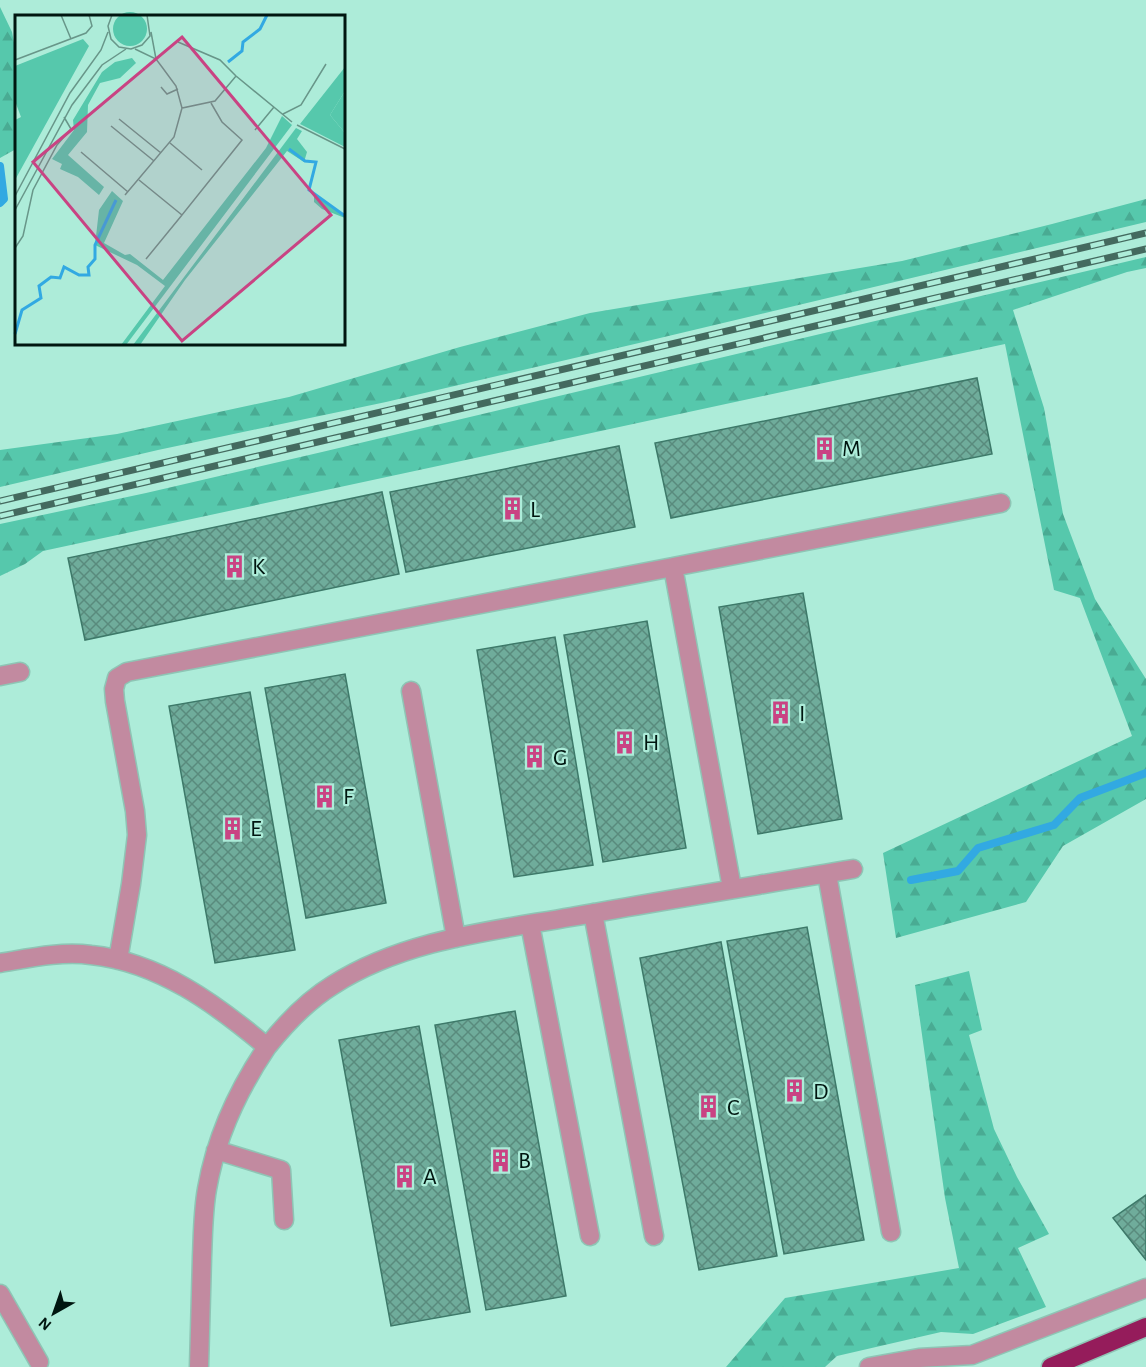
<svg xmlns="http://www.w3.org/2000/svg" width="1146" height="1367" viewBox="0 0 1146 1367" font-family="'Alegreya Sans',sans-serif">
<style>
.forest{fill:url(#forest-firs)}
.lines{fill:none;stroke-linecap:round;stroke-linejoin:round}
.stream{stroke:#32a9e2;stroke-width:8}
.building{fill:url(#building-cross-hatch);stroke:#3d7969;stroke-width:1.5}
.minor-casing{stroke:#8ec5b5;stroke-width:21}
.highway-casing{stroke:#8ec5b5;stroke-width:21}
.minor{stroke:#c28aa0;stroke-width:18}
.highway{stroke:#951c5b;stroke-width:18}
.rail-casing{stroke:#446a5f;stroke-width:7}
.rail{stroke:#adecd9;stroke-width:4.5;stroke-dasharray:14;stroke-linecap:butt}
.labels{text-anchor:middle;stroke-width:4.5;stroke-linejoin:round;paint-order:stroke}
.poi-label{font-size:24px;fill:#001610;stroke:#adecd9;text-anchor:start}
.inset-river{fill:none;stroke:#32a9e2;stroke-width:3}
.inset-road{fill:none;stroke:#689689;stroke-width:1.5}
.view{fill:#c94383;fill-opacity:0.15;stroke:#c94383;stroke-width:3}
.inset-edge{fill:none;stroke:#001610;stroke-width:3}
</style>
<defs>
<pattern id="forest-firs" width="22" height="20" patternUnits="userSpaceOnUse" patternTransform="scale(1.5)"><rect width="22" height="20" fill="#56c8ac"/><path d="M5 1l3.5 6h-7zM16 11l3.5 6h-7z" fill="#49ab93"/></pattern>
<pattern id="building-cross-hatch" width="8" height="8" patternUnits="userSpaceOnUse" patternTransform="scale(1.5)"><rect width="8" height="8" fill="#6fac9b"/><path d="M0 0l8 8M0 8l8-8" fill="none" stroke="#598b7d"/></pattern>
</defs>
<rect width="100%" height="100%" fill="#adecd9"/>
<path class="forest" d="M0,7L12,32L16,53V149L0,158Z
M1146,199V222L639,343L386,402L158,450L0,487V450L117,434L289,397L460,347L590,313L902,261L1052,224Z
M1146,257V268L1127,272L1013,310L1044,408L1063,514L1095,599L1146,679V799L1063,846L1026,902L896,938L883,853L1132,736L1080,598L1054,590L1005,344L43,551L25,564L0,576V524L146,493L322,452Z
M969,971L982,1030L969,1035L994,1129L1017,1177L1049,1234L1018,1248L1046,1307L973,1334L941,1332L837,1356L825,1367H726L785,1298L959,1268L945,1198L915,985Z"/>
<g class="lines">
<path class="stream" d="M0,166L4,199L0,203
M911,880L958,871L978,848L1054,825L1080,798L1146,773"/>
</g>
<path class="building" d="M977,378L992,454L671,518L655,443Z
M619,446L635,527L406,572L390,492Z
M382,492L399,574L85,640L68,558Z
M803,593L842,819L758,834L719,607Z
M647,621L686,848L603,862L564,635Z
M555,637L593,865L514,877L477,650Z
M345,674L386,903L306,918L265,688Z
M250,692L295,950L215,963L169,706Z
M807,927L864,1240L784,1254L727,941Z
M721,942L777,1256L699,1270L640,958Z
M515,1011L566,1296L486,1310L435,1025Z
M419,1026L470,1312L391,1326L339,1040Z
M1146,1195V1260L1113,1218Z"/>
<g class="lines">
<defs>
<path id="minor" d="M673,567L1001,503
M0,676L20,672
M411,691L456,938
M827,874L891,1232
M593,913L654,1236
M530,924L590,1236
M118,960L131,884L137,835L135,811L115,701L114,689L117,678L127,672L673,567L732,888
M0,963C30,958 61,951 91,955C159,962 216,1004 267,1047C238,1090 216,1137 207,1189C203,1211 203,1234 202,1257C201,1294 200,1330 199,1367
M267,1047C286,1023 307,1001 333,985C403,940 491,931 571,917C665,900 759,885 853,869
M216,1150L281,1170L284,1220
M0,1294L39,1362
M869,1367L919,1358L972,1355L1146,1288"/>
<path id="highway" d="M1051,1367L1146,1327"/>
</defs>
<use href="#minor" class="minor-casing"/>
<use href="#highway" class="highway-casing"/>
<use href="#minor" class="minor"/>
<use href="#highway" class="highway"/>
<defs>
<path id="rail" d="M0,501L1146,233
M0,516L1146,249"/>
</defs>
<use href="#rail" class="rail-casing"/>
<use href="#rail" class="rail"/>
</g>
<defs>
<symbol id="building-bare" viewBox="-9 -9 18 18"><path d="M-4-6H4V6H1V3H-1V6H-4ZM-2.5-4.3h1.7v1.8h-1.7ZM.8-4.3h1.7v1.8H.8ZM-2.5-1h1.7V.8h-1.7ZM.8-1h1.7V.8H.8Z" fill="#c94383" stroke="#adecd9" stroke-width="2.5" paint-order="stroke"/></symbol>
</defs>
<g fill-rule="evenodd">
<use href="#building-bare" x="808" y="432" width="33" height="33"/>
<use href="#building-bare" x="496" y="492" width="33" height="33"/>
<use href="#building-bare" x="218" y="550" width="33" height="33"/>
<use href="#building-bare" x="764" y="696" width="33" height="33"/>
<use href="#building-bare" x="608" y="726" width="33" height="33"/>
<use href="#building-bare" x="518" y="740" width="33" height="33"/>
<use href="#building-bare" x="308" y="780" width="33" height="33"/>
<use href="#building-bare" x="216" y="812" width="33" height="33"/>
<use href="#building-bare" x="778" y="1074" width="33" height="33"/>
<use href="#building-bare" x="692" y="1090" width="33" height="33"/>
<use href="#building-bare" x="484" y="1144" width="33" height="33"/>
<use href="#building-bare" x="388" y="1160" width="33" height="33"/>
</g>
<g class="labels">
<g class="poi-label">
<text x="842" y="456">M</text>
<text x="530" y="517">L</text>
<text x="252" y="574">K</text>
<text x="799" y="721">I</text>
<text x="643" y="750">H</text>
<text x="553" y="765">G</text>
<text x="343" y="804">F</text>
<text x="250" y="836">E</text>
<text x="813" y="1099">D</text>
<text x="727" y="1115">C</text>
<text x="518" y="1168">B</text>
<text x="423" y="1184">A</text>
</g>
</g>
<g transform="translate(15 15)">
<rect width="330" height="330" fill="#adecd9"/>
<path d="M98 14a17 17 0 1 1 34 0a17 17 0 1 1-34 0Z" fill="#56c8ac"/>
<path d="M68,24L74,31L0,165V105L6,102L0,86V51ZM117,43L121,48L105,63L85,68L73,90L72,117L53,140L89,172L84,180L63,162L45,154L47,149L37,144L59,115L58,105L87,57L100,47ZM330,52V76L315,100L330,118V132L285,109ZM267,101L277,110L111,330H106L150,271L122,250L80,230L84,195L97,176L108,186L89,228L110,240L115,239L148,265L251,133ZM281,113L287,116L282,124L292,137L289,147L272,136L170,265L125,330H118ZM299,180L330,201V203L307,194L299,187Z" fill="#56c8ac"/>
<path d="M330,76V118L315,100Z" fill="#56c8ac"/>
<path class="inset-river" d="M213,47L227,36L228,27L245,14L252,0M274,134L290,146L301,147L294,175L330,201M0,319L7,295L26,283L24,271L36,262L45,263L49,252L64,260H74L73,252L80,244V230L101,185"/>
<path class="inset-road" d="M46,0L56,24M97,0L93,11L96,24L104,32L116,34L127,30L135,21L132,0M136,17L141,44M163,27L205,45L221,61M120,34L141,44L147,52L161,71L167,93L200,86L221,61L277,107M0,45L71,18L77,11L74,0M146,72L152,79L163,74M268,99L286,90L311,49M104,104L146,138M282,110L330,134M96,111L139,146M240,115L259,92M155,128L187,155M66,137L113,177M124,165L167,200L227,125L207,107L196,88M110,180L159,122L167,93M0,181L55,78L86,35L93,17M0,195L57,90L87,50L111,34M0,233L8,221L18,175L42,130L56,114L49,102M131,244L167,200"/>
<path class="view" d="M167,22L316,200L167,326L18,147Z"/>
<rect width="330" height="330" class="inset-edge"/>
</g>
<g transform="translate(54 1313) rotate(220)" stroke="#adecd9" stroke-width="4.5" paint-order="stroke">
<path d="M0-4.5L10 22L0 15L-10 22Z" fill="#001610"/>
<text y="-9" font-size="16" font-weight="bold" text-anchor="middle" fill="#001610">N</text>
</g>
</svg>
